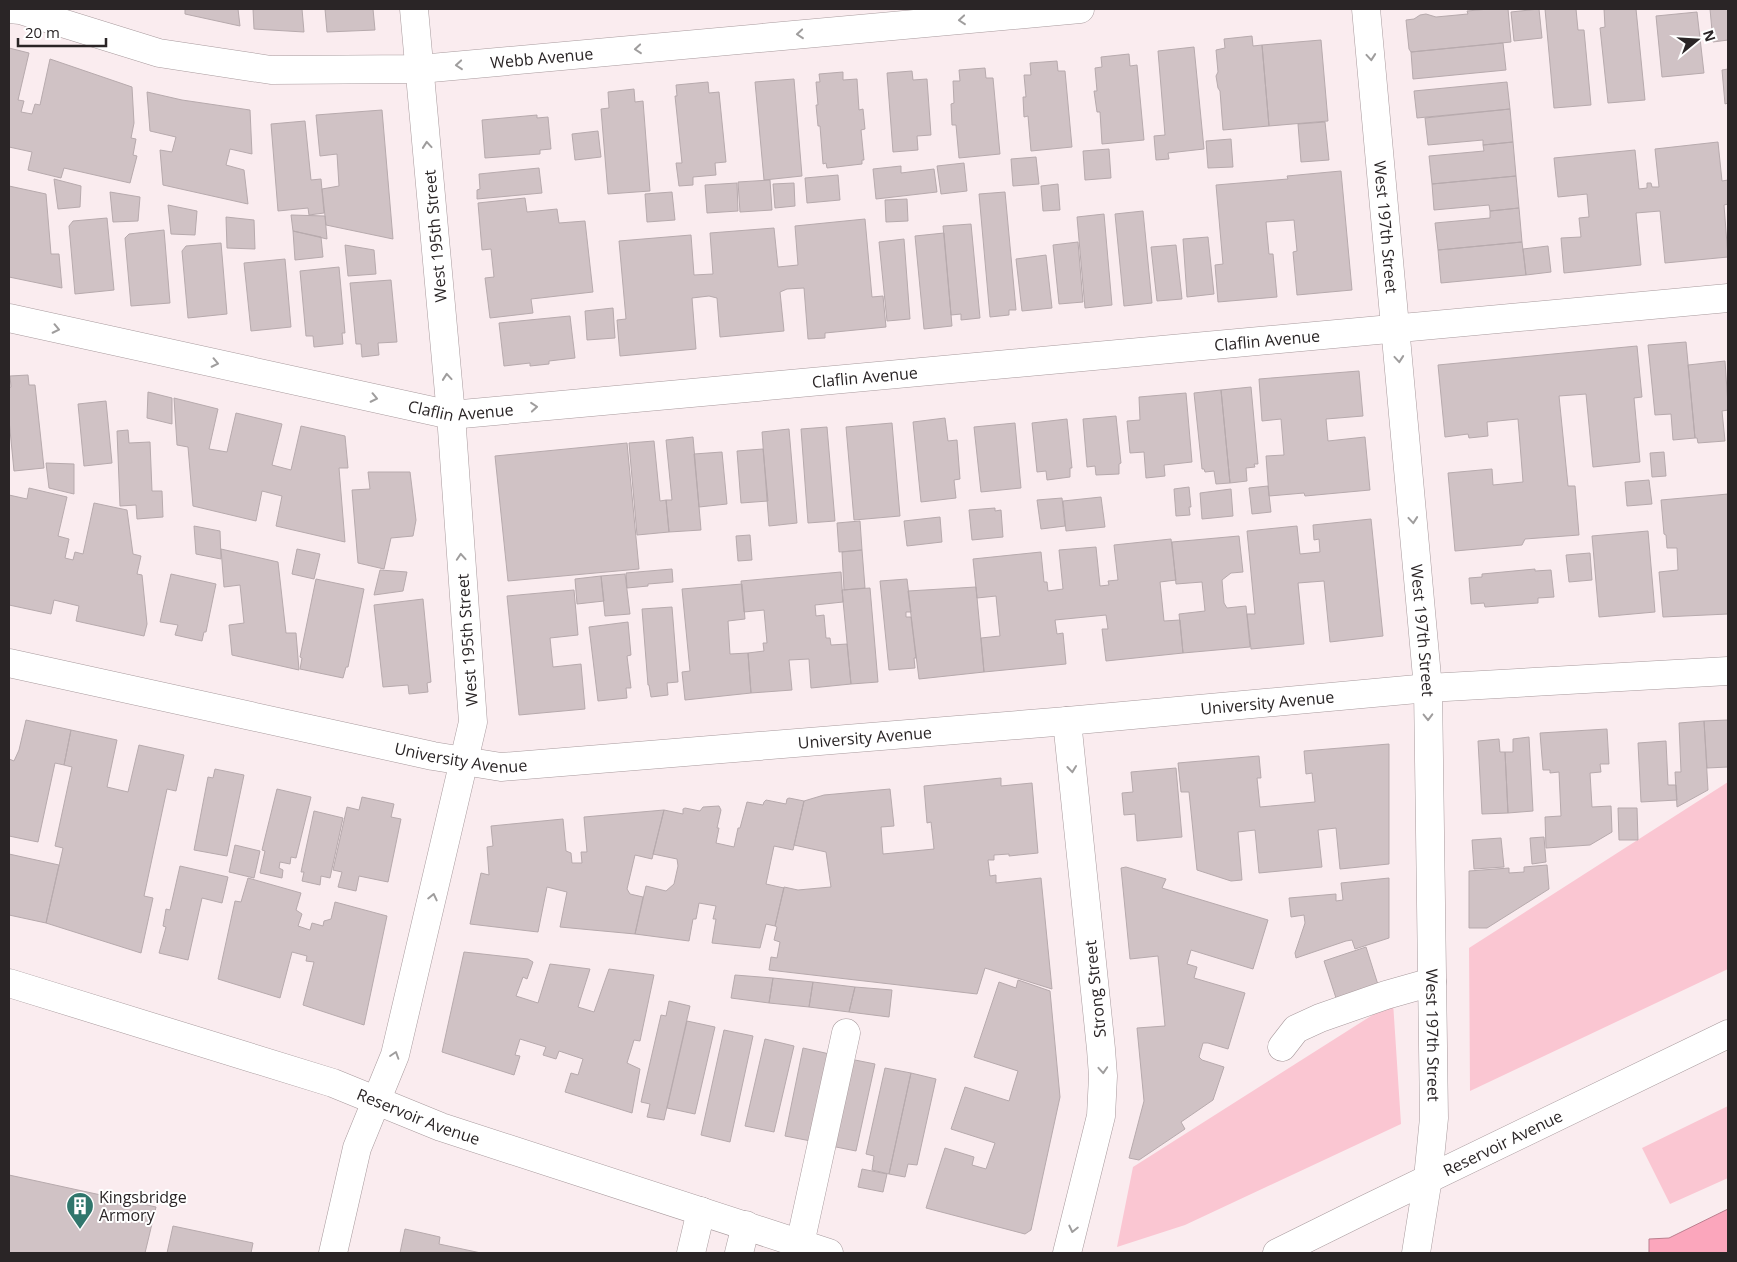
<svg xmlns="http://www.w3.org/2000/svg" width="1737" height="1262" viewBox="0 0 1737 1262" font-family="'Open Sans',sans-serif">
<style>
.green{fill:#fac6d2}
.water{fill:#fba6bc;stroke:#bc7f8f}
.building{fill:#d0c2c5;stroke:#b7aaad}
.lines{fill:none;stroke-linecap:round;stroke-linejoin:round}
.minor-casing{stroke:#a89a9d;stroke-width:29}
.minor{stroke:#fff;stroke-width:28}
.oneway{stroke:#9f9d9d}
.labels{text-anchor:middle;stroke-width:4;stroke-linejoin:round;paint-order:stroke}
.street-label{font-size:16px;fill:#2a2526;stroke:#fff}
.poi-label{font-size:16px;fill:#2a2526;stroke:#fff;text-anchor:start}
</style>
<rect width="100%" height="100%" fill="#faecef"/>
<path class="green" d="M1728,782V969L1470,1091L1469,948Z
M1393,1002L1401,1124L1185,1225L1117,1247L1133,1167Z
M1728,1106V1178L1670,1204L1642,1148Z"/>
<path class="water" d="M1728,1209V1253H1649V1239L1669,1238Z"/>
<path class="building" d="M185,9H238L240,26L185,14Z
M253,9H302L304,32L254,29Z
M325,9H373L375,30L327,32Z
M1489,9H1508L1511,42L1411,52L1409,49L1406,20L1414,19L1420,15L1426,14L1436,17L1468,14L1467,11Z
M1539,9L1542,38L1514,41L1511,12Z
M1545,9H1576L1578,30H1584L1591,105L1554,108Z
M1604,9H1636L1645,100L1608,103L1600,28L1605,27Z
M1710,9H1728V40L1713,42Z
M1697,12L1704,73L1662,77L1656,16Z
M1252,36L1253,46L1262,45L1269,126L1223,130L1220,91L1218,88L1216,76L1218,72L1216,50L1225,48L1224,39Z
M1321,40L1328,121L1269,126L1262,45Z
M1503,43L1506,70L1413,79L1411,52Z
M1194,47L1204,149L1168,153L1169,159L1156,160L1154,136L1165,135L1158,51Z
M9,48L29,53L18,100L24,101L21,112L32,114L35,104L40,105L50,59L132,87L134,123L131,138L136,139L133,155L137,156L130,183L64,168L61,178L28,170L32,152L9,147Z
M1129,54L1130,66L1137,65L1144,140L1102,144L1100,112H1097L1094,91H1097L1095,68L1102,67L1101,57Z
M1057,61L1058,71H1065L1072,147L1031,151L1028,116L1024,117L1023,97H1026L1024,75H1031L1030,63Z
M985,68L986,78H993L1000,154L959,158L956,125H952L951,104L954,103L953,81H960L959,70Z
M1728,69V103L1725,104L1722,70Z
M912,71L913,80L927,79L931,135L917,136L918,150L893,152L887,73Z
M843,72V80L857,79L859,110L863,109L865,129L861,130L864,160H862V164L827,168L826,163L823,164L820,126H818L816,105H818L816,82H820L819,74Z
M794,79L802,176L764,180L755,82Z
M708,82L709,93L719,92L726,162L715,163L716,175L693,177V185L679,186L676,163H682L675,96H677L676,85Z
M1507,82L1510,109L1417,118L1414,91Z
M634,89L635,102L643,101L650,191L608,194L601,109L609,108L608,92Z
M147,92L182,100L250,110L252,154L230,149L226,165L244,170L248,204L163,185L160,150L172,152L176,137L150,131Z
M1510,109L1513,142L1483,145V140L1428,145L1425,118Z
M382,110L393,239L326,225L322,189L339,186L337,154L320,156L316,115Z
M537,115V118L548,117L551,149L540,150V154L485,158L482,120Z
M305,121L311,180L321,179L324,213L309,215L308,208L278,211L271,124Z
M1325,122L1329,160L1301,162L1298,124Z
M598,131L601,157L575,160L572,134Z
M1231,139L1233,167L1208,168L1206,141Z
M1513,142L1516,176L1432,184L1429,156L1484,151L1483,145Z
M1718,142L1722,181L1728,180V204L1724,205L1728,257L1665,263L1660,211L1636,213L1641,265L1564,273L1561,238L1581,237L1579,218L1589,217L1587,194L1558,197L1554,158L1635,150L1639,189L1647,188V183H1651L1652,187H1659L1655,149Z
M1109,149L1111,178L1085,180L1083,151Z
M1036,157L1039,184L1013,186L1011,159Z
M964,163L967,191L941,194L937,166Z
M901,166V173L934,169L937,192L876,199L873,169Z
M539,168L542,193L477,199V190L480,189L479,174Z
M1341,171L1352,290L1297,295L1293,252L1297,251L1294,220L1266,222L1269,254H1273L1277,297L1218,302L1215,265L1223,264L1216,185L1288,179L1287,176Z
M838,175L840,200L807,203L805,178Z
M1516,176L1519,208L1490,211L1489,205L1434,210L1432,184Z
M54,179L81,186L80,207L58,209Z
M770,180L772,210L740,212L738,182Z
M737,183L738,211L707,213L705,185Z
M794,183L795,206L775,208L773,184Z
M1058,184L1060,210L1043,211L1041,186Z
M9,186L46,194L51,254H59L62,288L9,277Z
M110,192L140,197L138,221L113,222Z
M672,192L675,220L647,222L645,194Z
M1005,192L1016,310H1009V315L990,317L979,194Z
M525,198L527,212L557,209L559,223L585,221L593,292L531,299L533,313L490,318L485,278L494,277L491,249L482,250L478,203Z
M907,199L908,221L886,222L885,200Z
M168,205L197,211L195,235L171,234Z
M1519,208L1522,242L1438,250L1435,223L1490,218V211Z
M1143,211L1152,303L1124,306L1115,214Z
M1104,214L1112,305L1085,308L1077,217Z
M291,215L325,216L327,239L293,231Z
M226,217L254,220L255,249L227,248Z
M107,218L114,290L75,294L69,226L73,221Z
M865,219L872,297L883,296L886,327L825,333V338L808,339L804,288L787,289L780,292L784,331L720,337L717,298L709,296L692,298L696,349L620,356L617,320L626,319L619,241L691,235L694,275L713,274L710,233L774,228L778,267L798,265L795,226Z
M971,224L980,318L961,320V314L951,315L943,226Z
M164,230L170,303L131,306L125,238L129,234Z
M293,231L321,237L323,257L295,260Z
M944,233L952,326L924,329L915,236Z
M1208,237L1214,294L1187,297L1183,239Z
M904,239L910,319L887,321L879,242Z
M1078,242L1083,302L1059,304L1053,245Z
M1522,242L1526,275L1441,283L1438,250Z
M221,243L227,314L188,318L182,251L186,246Z
M345,245L374,250L376,274L348,276Z
M1176,245L1182,299L1157,301L1151,247Z
M1548,246L1551,272L1526,275L1523,249Z
M1046,255L1052,308L1022,311L1016,259Z
M285,259L291,327L251,331L244,263Z
M339,267L345,333H342L343,344L314,347L313,336H306L300,271Z
M391,280L397,342L378,343L379,355L362,357L361,344H356L350,283Z
M613,308L615,338L587,340L585,311Z
M570,316L575,358L549,361V364L530,366V363L504,366L499,323Z
M1686,342L1695,438L1673,440L1671,414L1655,415L1648,345Z
M1637,346L1642,397L1634,398L1640,462L1593,467L1586,394L1559,396L1568,486H1575L1579,535L1525,539L1522,545L1455,551L1448,473L1492,469L1493,485L1523,482L1518,419L1487,422L1488,436L1469,438L1468,434L1445,437L1438,365Z
M1725,361L1728,405V410L1722,411L1725,441L1698,443L1697,438H1695L1688,365Z
M1359,371L1363,416L1326,419L1328,441L1365,437L1370,490L1305,496L1304,493L1269,496L1266,456L1284,455L1281,419L1262,421L1259,379Z
M28,375L29,385H35L44,468L14,471L9,420V388L11,387L10,376Z
M1251,387L1258,464H1254L1255,467L1246,468L1247,481L1230,483L1221,390Z
M1221,390L1230,483L1216,484L1214,471L1205,472L1204,469H1202L1194,393Z
M148,392L172,398V424L147,418Z
M1186,393L1192,462L1164,465L1165,476L1146,478L1144,452L1130,453L1127,421L1140,420L1139,397Z
M174,398L218,409L209,449L227,452L236,413L282,424L272,465L291,470L301,426L345,436L348,468H339L345,542L276,526L282,496L262,491L256,521L193,506L188,447L177,445Z
M106,401L112,463L84,466L78,404Z
M1116,416L1121,463L1119,464V474L1096,475L1095,466L1087,467L1083,419Z
M945,418L948,441L957,440L960,479L954,480L956,498L921,502L913,422Z
M1067,419L1072,468H1070V477L1047,480L1046,471L1037,472L1032,423Z
M892,423L900,516L854,520L846,427Z
M1015,423L1021,488L981,492L974,427Z
M827,427L835,521L808,523L801,429Z
M789,429L797,523L769,526L762,432Z
M128,430L129,443L150,442L152,491H162L163,517L137,519L136,505L120,506L117,431Z
M693,437L701,530L669,532L666,500H672L666,440Z
M654,441L660,501L666,500L669,532L637,535L629,443Z
M627,443L639,569L508,581L495,456Z
M763,449L768,501L741,503L737,451Z
M722,452L727,504L699,507L694,454Z
M1664,452L1666,476L1652,477L1650,453Z
M46,463L74,464V494L49,488Z
M368,472H410L416,520L413,536L391,538L384,569L358,563L352,490L370,489Z
M1649,480L1652,504L1627,506L1625,482Z
M1268,486L1271,512L1252,514L1249,488Z
M1189,487L1191,507H1189L1190,515L1176,516L1174,489Z
M29,488L67,497L58,536L69,539L65,558L73,560L75,552L83,554L94,503L127,510L133,554L141,556L137,574L142,575L147,624L144,636L76,621L79,606L54,600L51,614L9,605V495L27,499Z
M1231,489L1233,516L1202,519L1200,493Z
M1728,494V614L1663,617L1659,572L1678,570L1677,548H1667L1666,535L1664,534L1661,500Z
M1101,497L1105,527L1066,531L1063,501Z
M1062,498L1065,526L1041,529L1037,500Z
M995,508V511L1001,510L1003,537L972,540L969,510Z
M940,517L942,542L907,546L904,521Z
M1371,519L1383,636L1330,642L1324,581L1298,583L1304,644L1251,649L1247,614H1255L1247,531L1297,526L1300,554L1320,552L1319,539L1314,540L1313,525Z
M860,521L862,550L839,552L837,523Z
M194,526L220,531L221,559L196,554Z
M1648,531L1655,612L1599,617L1592,536Z
M750,535L752,560L738,561L736,536Z
M1239,536L1243,572L1231,573L1222,580L1224,603L1227,608L1246,606L1250,647L1183,653L1179,614L1205,611L1202,582L1176,584L1172,542Z
M1171,539L1176,580L1160,582L1164,621L1180,620L1183,653L1106,661L1102,629H1108L1106,615L1055,620L1057,634L1063,633L1066,664L984,672L981,638L1000,636L996,596L977,598L973,559L1041,552L1044,582H1047L1048,591L1063,589L1059,550L1096,547L1100,586L1109,585L1108,581L1118,580L1114,545Z
M221,549L278,562L286,633H296L299,670L232,655L229,625L244,623L240,585L224,587Z
M297,549L320,554L314,579L292,574Z
M862,550L865,588L844,590L842,552Z
M1590,553L1592,580L1569,582L1566,555Z
M672,569L673,582L648,584V586L627,588L626,573Z
M1535,569V571L1551,570L1554,597L1538,598V603L1524,604L1485,607L1484,603L1471,604L1469,578L1482,577V574Z
M380,570L407,572L403,591L374,595Z
M841,572L843,602L815,605L816,616L824,615L826,638H830L831,645L847,644L851,684L811,688L809,659L789,660L792,690L751,693L748,653L764,651L763,643H767L764,610L744,612L741,581Z
M171,574L216,584L206,632H204L202,641L175,635L178,625L160,622Z
M625,574L630,614L605,616L601,576Z
M601,576L604,601L577,604L575,579Z
M316,579L364,589L348,667H346L343,678L300,669L302,658L300,657Z
M907,579L911,612H906V617H911L916,658H914L915,668L889,670L880,581Z
M742,584L745,619L728,621L730,654L748,653L751,693L685,700L682,672L690,671L682,589Z
M976,587L984,672L919,679L908,591Z
M870,588L878,682L851,684L842,590Z
M574,590L578,635L550,638L553,667L581,664L585,709L519,715L507,596Z
M423,599L431,682L427,683L428,692L409,694L408,685L383,687L374,605Z
M672,607L678,682L667,683L668,695L651,697L649,685H648L642,609Z
M628,622L631,655L627,656L631,688H626L627,698L598,701L589,627Z
M26,720L71,730L64,765L55,763L38,842L9,836V759L14,761L19,750Z
M1728,720V767L1707,768L1704,721Z
M1704,721L1708,790L1677,807L1675,772H1681L1679,723Z
M1607,729L1609,764H1600L1601,772L1590,773L1592,807L1611,806L1612,832L1590,845L1546,848L1545,817L1561,816L1559,772L1550,773V770H1543L1540,733Z
M71,730L117,740L107,787L128,792L139,745L184,755L176,791L167,789L144,896L153,898L141,953L46,923L63,848L55,846L72,767L64,765Z
M1529,737L1533,811L1508,813L1505,752H1513V739Z
M1499,739L1500,752H1505L1508,813L1482,814L1478,741Z
M1666,741L1668,785H1676L1677,800L1641,802L1638,743Z
M1389,744V864L1340,869L1336,828L1318,830L1322,867L1259,873L1255,830L1238,832L1242,880L1231,881L1197,870L1189,792H1181L1178,763L1259,756L1261,778H1257L1260,807L1315,802L1312,773L1306,774L1304,751Z
M1176,768L1182,837L1137,841L1135,814L1124,815L1122,793L1133,792L1131,772Z
M215,769L244,775L227,856L194,850L208,777L213,778Z
M1001,778V786L1032,783L1038,853L1009,856V854L994,855V860H988L990,876L996,875V883L1041,878L1052,989L985,968L977,994L769,970L771,957L777,958L780,942L774,940L777,927L775,926L784,887L798,890L831,887L826,852L794,845L804,801L824,795L890,789L894,826L881,827L883,854L934,849L931,822L927,823L924,786Z
M277,789L311,797L296,858L291,857L290,864L280,862L279,868L283,870L282,878L260,873L265,851L262,850Z
M362,797L394,804L391,817L401,819L388,882L359,876L356,891L338,887L342,872L333,870L347,807L359,810Z
M789,798L804,801L793,850L774,846L766,884L784,888L775,926L766,924L760,948L712,943L716,919H713L716,906L699,903L696,919H693L689,941L635,934L646,886L666,891L674,884L678,866L677,859L653,854L664,810L683,814V809L685,808L700,811L703,807L719,806L721,810L717,828H719L716,843L734,847L738,828H740L747,802L763,805L764,802L766,800L786,804L787,799Z
M1618,808H1637L1638,840H1619Z
M664,810L652,859L635,855L627,889L630,894L643,897L635,934L560,927L567,892L547,887L538,932L470,924L481,873L489,875L487,847L493,846L491,826L563,819L566,851L571,853L572,863H582L581,852H587L584,817Z
M314,811L343,818L330,878L321,876L320,885L302,881L304,872H301Z
M1544,837L1546,862L1532,864L1530,838Z
M1501,838L1504,867L1474,869L1472,840Z
M235,845L260,851L254,878L229,872Z
M9,854L59,865L46,923L9,915Z
M1547,865L1549,889L1487,928H1469V871L1509,868V873L1524,872V867Z
M180,866L228,877L222,903L202,898L188,960L159,953L166,927L163,926L166,909L170,910Z
M1126,867L1166,879L1162,888L1268,920L1253,969L1191,950L1187,964L1197,967L1194,978L1245,993L1228,1049L1208,1043H1203L1199,1057L1202,1060L1224,1067L1213,1100L1181,1122L1185,1129L1139,1160L1129,1158L1144,1101L1137,1028L1165,1026L1158,956L1130,959L1121,868Z
M248,878L301,893L296,910L302,914L298,926L310,930L312,923L323,926L324,921L331,919L335,902L387,916L364,1025L303,1005L314,962L306,961L307,956L292,952L280,998L218,979L235,901L241,902Z
M1389,878V938L1355,949L1352,940L1346,941L1296,958L1295,953L1305,923L1304,915L1291,917L1289,898L1336,894V901L1343,900L1341,883Z
M1366,947L1380,991L1336,998L1324,961Z
M464,952L528,959L533,962L527,979L523,977L516,996L538,1003L550,964L590,969L578,1007L594,1012L609,969L654,975L640,1041L634,1040L627,1063L640,1069L632,1113L565,1092L571,1073L578,1075L583,1059L559,1051L556,1059L543,1055L546,1047L520,1039L515,1055L520,1056L514,1075L442,1052Z
M735,975L773,978L769,1003L731,998Z
M773,978L813,982L809,1007L769,1003Z
M1018,980L1050,991L1060,1097L1031,1230L1025,1234L926,1208L945,1148L974,1157L972,1165L986,1169L995,1143L951,1129L965,1087L1009,1101L1018,1071L974,1057L999,982L1016,988Z
M813,982L855,987L849,1012L809,1007Z
M855,987L892,990L889,1017L849,1012Z
M669,1001L690,1006L664,1120L647,1117L650,1104L641,1102L661,1015L666,1016Z
M687,1021L715,1027L695,1114L667,1108Z
M724,1030L753,1036L730,1142L701,1135Z
M765,1039L794,1046L774,1132L745,1126Z
M803,1048L834,1055L816,1142L785,1136Z
M845,1058L875,1064L856,1151L826,1145Z
M885,1068L911,1073L889,1174L872,1170L874,1156L866,1154Z
M911,1073L936,1079L917,1165L908,1164L905,1177L889,1174Z
M862,1169L887,1174L883,1192L858,1187Z
M9,1175L156,1207L145,1253H9Z
M173,1226L253,1243L251,1253H167Z
M405,1229L440,1237L439,1244L481,1253H400Z"/>
<g class="lines">
<defs>
<g id="minor">
<path id="s1" d="M9,9L20,10L159,53L271,70L420,69L1080,9"/>
<path id="s2" d="M1366,9L1428,688L1434,1118L1428,1178L1416,1253"/>
<path id="s3" d="M9,318L451,415L1728,298"/>
<path id="s4" d="M9,663L433,756L501,767L1067,721L1428,688L1728,671"/>
<path id="s5" d="M9,983L333,1083L441,1127L829,1253"/>
<path d="M1282,1047L1296,1029L1320,1018L1386,995L1432,982"/>
<path d="M800,1244L846,1033"/>
<path d="M333,1253L357,1148L395,1055L473,722L451,415L414,9"/>
<path d="M691,1253L701,1211"/>
<path d="M739,1253L746,1225"/>
<path d="M1067,1253L1101,1116L1103,1076L1101,1049L1067,721"/>
<path id="s6" d="M1277,1253L1364,1210L1728,1034"/>
</g>
</defs>
<use href="#minor" class="minor-casing"/>
<use href="#minor" class="minor"/>
</g>
<defs><path id="oneway-chevron" d="M-2-3.5L2.5 0L-2 3.5" fill="none" stroke-width="1.6" stroke-linecap="round" stroke-linejoin="round" transform="scale(1.25)"/></defs>
<g class="oneway">
<use href="#oneway-chevron" transform="translate(962 20) rotate(175)"/>
<use href="#oneway-chevron" transform="translate(800 34) rotate(175)"/>
<use href="#oneway-chevron" transform="translate(638 49) rotate(175)"/>
<use href="#oneway-chevron" transform="translate(1371 57) rotate(85)"/>
<use href="#oneway-chevron" transform="translate(459 65) rotate(175)"/>
<use href="#oneway-chevron" transform="translate(427 145) rotate(-95)"/>
<use href="#oneway-chevron" transform="translate(56 329) rotate(12)"/>
<use href="#oneway-chevron" transform="translate(1399 359) rotate(85)"/>
<use href="#oneway-chevron" transform="translate(215 363) rotate(12)"/>
<use href="#oneway-chevron" transform="translate(447 377) rotate(-95)"/>
<use href="#oneway-chevron" transform="translate(374 398) rotate(12)"/>
<use href="#oneway-chevron" transform="translate(534 407) rotate(-5)"/>
<use href="#oneway-chevron" transform="translate(1413 520) rotate(85)"/>
<use href="#oneway-chevron" transform="translate(461 557) rotate(-94)"/>
<use href="#oneway-chevron" transform="translate(1428 717) rotate(89)"/>
<use href="#oneway-chevron" transform="translate(1072 769) rotate(84)"/>
<use href="#oneway-chevron" transform="translate(433 897) rotate(-77)"/>
<use href="#oneway-chevron" transform="translate(395 1055) rotate(-72)"/>
<use href="#oneway-chevron" transform="translate(1103 1070) rotate(86)"/>
<use href="#oneway-chevron" transform="translate(1073 1229) rotate(103)"/>
</g>
<defs>
<symbol id="building-pin" viewBox="-11 -11 22 30"><path d="M0 17L-7.5 6A9.5 9.5 0 1 1 7.5 6Z" fill="#30766c" stroke="#fff"/><path d="M-4-6H4V6H1V3H-1V6H-4ZM-2.5-4.3h1.7v1.8h-1.7ZM.8-4.3h1.7v1.8H.8ZM-2.5-1h1.7V.8h-1.7ZM.8-1h1.7V.8H.8Z" fill="#fff"/></symbol>
</defs>
<g fill-rule="evenodd">
<use href="#building-pin" x="64" y="1190" width="32" height="43"/>
</g>
<g class="labels">
<g class="street-label">
<text dy="6" stroke="none"><textPath href="#s1" startOffset="541">Webb Avenue</textPath></text>
<text dy="6" stroke="none"><textPath href="#s2" startOffset="219">West 197th Street</textPath></text>
<text transform="translate(435 236) rotate(-95)" y="6">West 195th Street</text>
<text dy="6" stroke="none"><textPath href="#s3" startOffset="1272">Claflin Avenue</textPath></text>
<text dy="6" stroke="none"><textPath href="#s3" startOffset="868">Claflin Avenue</textPath></text>
<text dy="6" stroke="none"><textPath href="#s3" startOffset="462">Claflin Avenue</textPath></text>
<text dy="6" stroke="none"><textPath href="#s2" startOffset="624">West 197th Street</textPath></text>
<text transform="translate(467 640) rotate(-94)" y="6">West 195th Street</text>
<text dy="6" stroke="none"><textPath href="#s4" startOffset="1272">University Avenue</textPath></text>
<text dy="6" stroke="none"><textPath href="#s4" startOffset="868">University Avenue</textPath></text>
<text dy="6" stroke="none"><textPath href="#s4" startOffset="462">University Avenue</textPath></text>
<text transform="translate(1095 989) rotate(-96)" y="6">Strong Street</text>
<text dy="6" stroke="none"><textPath href="#s2" startOffset="1029">West 197th Street</textPath></text>
<text dy="6" stroke="none"><textPath href="#s5" startOffset="431">Reservoir Avenue</textPath></text>
<text dy="6" stroke="none"><textPath href="#s6" startOffset="251">Reservoir Avenue</textPath></text>
</g>
<g class="poi-label">
<text x="99" y="1203">Kingsbridge<tspan x="99" dy="18">Armory</tspan></text>
</g>
</g>
<rect width="1737" height="1262" fill="none" stroke="#2a2526" stroke-width="20"/>
<g transform="translate(1697 40) rotate(72)" stroke="#ffffff" stroke-width="4" paint-order="stroke">
<path d="M0-4L9 19L0 12L-9 19Z" fill="#2a2526"/>
<text y="-8" font-size="14" font-weight="bold" text-anchor="middle" fill="#2a2526">N</text>
</g>
<path d="M18 38v8h88v-8" fill="none" stroke="#2a2526" stroke-width="2.5"/>
<text x="25" y="38" font-size="15" fill="#2a2526" stroke="#ffffff" stroke-width="4" paint-order="stroke">20 m</text>
</svg>
